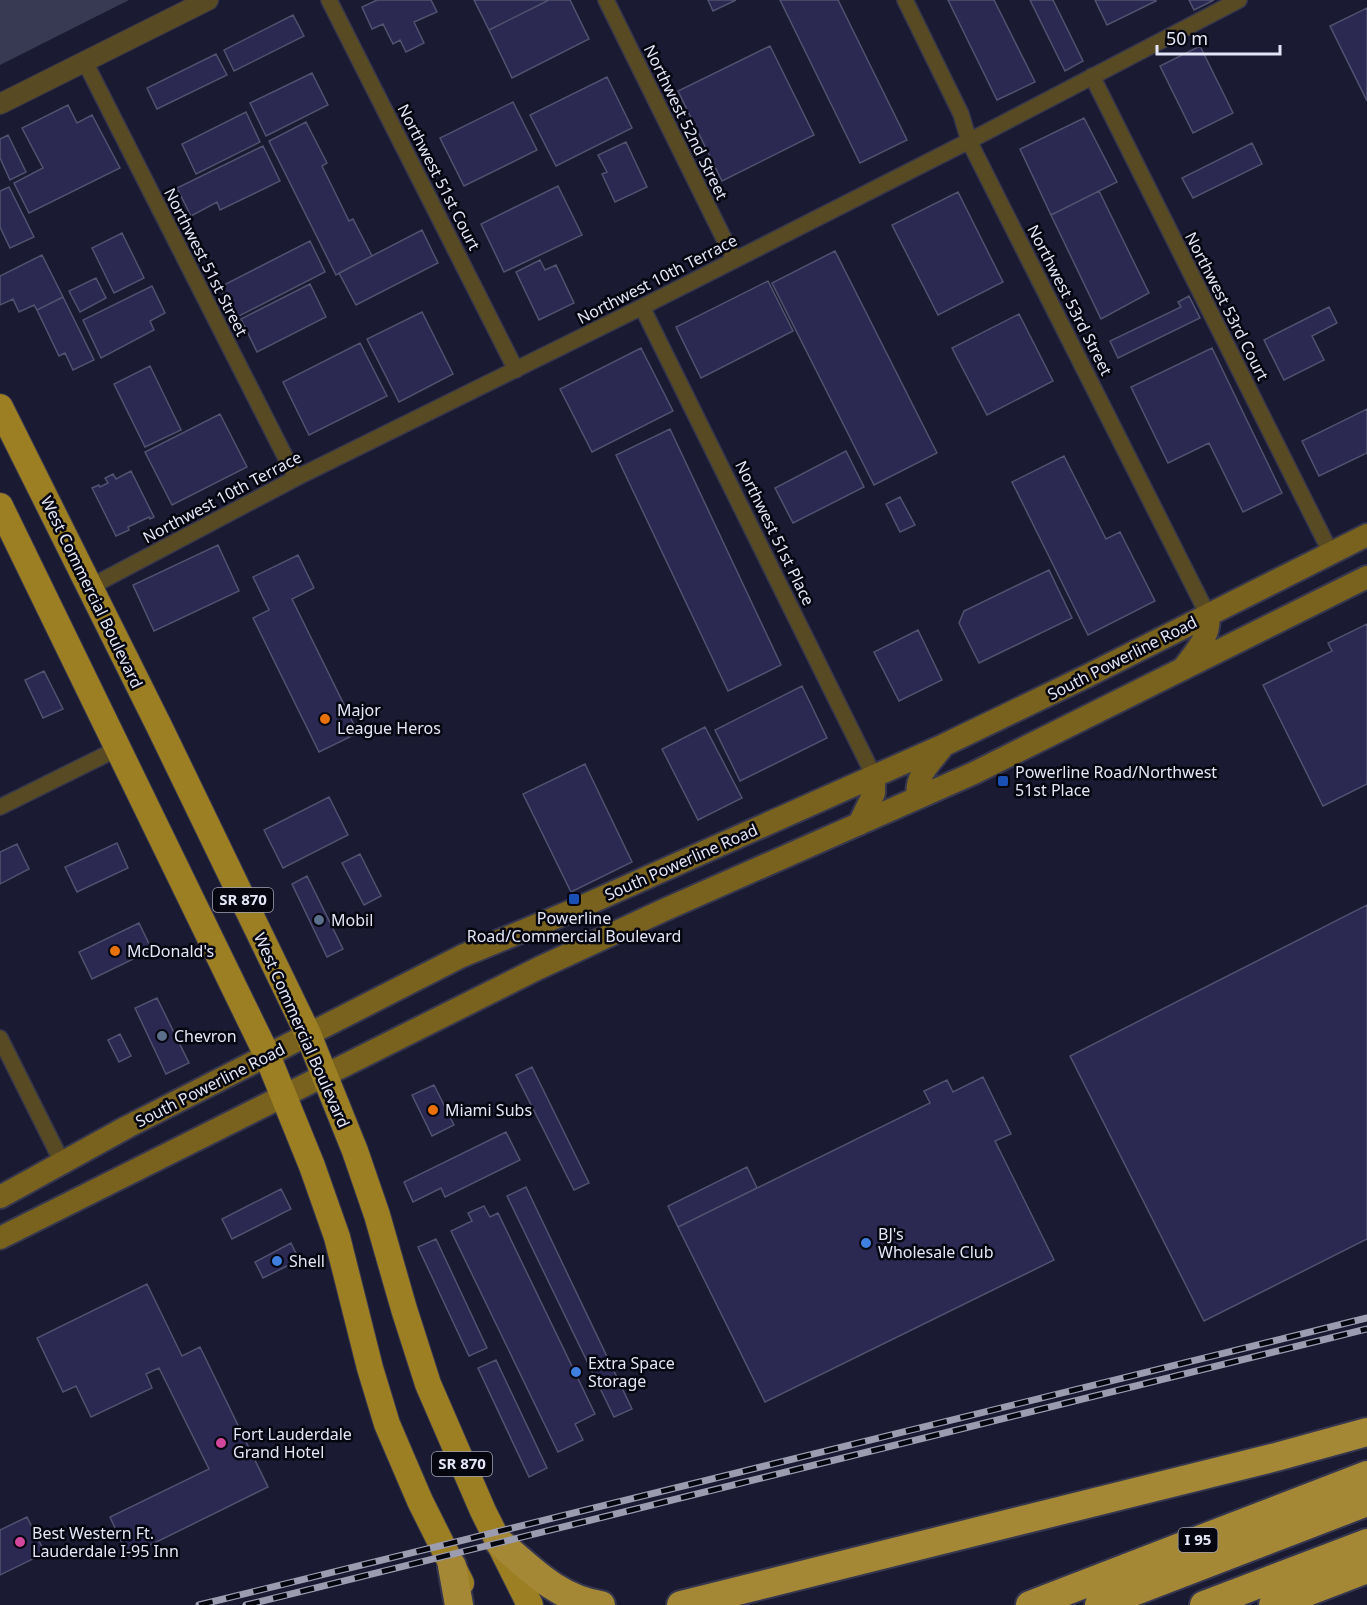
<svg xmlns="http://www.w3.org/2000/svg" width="1367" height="1605" viewBox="0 0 1367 1605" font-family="'Noto Sans',sans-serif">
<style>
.green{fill:#383953}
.building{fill:#2b2952;stroke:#51526f;stroke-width:1.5}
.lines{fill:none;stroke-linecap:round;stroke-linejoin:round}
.minor-casing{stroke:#36374e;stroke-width:18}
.tertiary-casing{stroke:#36374e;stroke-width:22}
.secondary-casing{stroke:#36374e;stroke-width:26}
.trunk-casing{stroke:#36374e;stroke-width:28}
.motorway-casing{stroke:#36374e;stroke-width:32}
.minor{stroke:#584a22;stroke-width:15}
.tertiary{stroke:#584a22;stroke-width:20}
.secondary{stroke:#79621d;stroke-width:22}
.trunk{stroke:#9c7e23;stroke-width:26}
.motorway{stroke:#a48835;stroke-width:28}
.rail-casing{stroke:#9b9cb0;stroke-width:7}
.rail{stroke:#060610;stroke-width:4.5;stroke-dasharray:14;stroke-linecap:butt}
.food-dot{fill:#e8710a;stroke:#060610;stroke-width:2}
.transit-dot{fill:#1a4fb4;stroke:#060610;stroke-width:2}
.service-dot{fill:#5c6f8a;stroke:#060610;stroke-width:2}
.shop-dot{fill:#3f7fe0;stroke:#060610;stroke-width:2}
.hotel-dot{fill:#d1479c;stroke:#060610;stroke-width:2}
.labels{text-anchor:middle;stroke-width:5;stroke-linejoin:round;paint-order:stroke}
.shield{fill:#060610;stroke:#a1a3b2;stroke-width:1.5}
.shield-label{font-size:15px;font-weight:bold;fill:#e4e6f7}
.street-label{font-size:16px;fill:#e4e6f7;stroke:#060610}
.poi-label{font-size:16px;fill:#e4e6f7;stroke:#060610;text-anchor:start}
</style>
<rect width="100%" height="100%" fill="#1a1a32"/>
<path class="green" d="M0,0H129L0,65Z"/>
<path class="building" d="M377,0H431L437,12L414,22L424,43L406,52L400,40L393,44L383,24L372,29L362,7Z
M474,0H549L489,30Z
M549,0H570L589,39L512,78L489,30Z
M708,0H736L713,11Z
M780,0H838L907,140L860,163Z
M948,0H994L1035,82L997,100Z
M1030,0H1053L1083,61L1065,71Z
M1095,0H1156V1L1107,25Z
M1189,0H1214L1194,10Z
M1367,8V101L1330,26Z
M293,15L304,36L234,71L224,50Z
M770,46L814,135L722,181L678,91Z
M1200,46L1233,113L1193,133L1160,66Z
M216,54L227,75L157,109L147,88Z
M312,73L328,105L266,136L250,103Z
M607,77L632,128L556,166L530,115Z
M513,102L537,150L464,186L440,138Z
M68,105L77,123L92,115L120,168L29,213L14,183L43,168L22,128Z
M246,112L260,142L196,174L182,144Z
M1084,118L1117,182L1051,215L1020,149Z
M306,122L327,163L322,166L349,221L353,219L372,256L336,275L269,141Z
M8,135L26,172L10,180L0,158V139Z
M626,142L647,187L615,202L602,174L607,172L598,155Z
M1252,143L1262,164L1193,198L1182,178Z
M263,146L280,181L220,210L217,202L191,216L177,188Z
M558,186L582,235L504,272L481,224Z
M9,187L34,237L10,248L0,227V191Z
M1099,191L1149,293L1101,319L1051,215Z
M958,192L1003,282L938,315L892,225Z
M422,230L438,263L356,305L339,273Z
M122,233L144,278L114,293L92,248Z
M310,241L325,272L235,318L220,287Z
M835,251L937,453L874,485L772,283Z
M42,255L63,297L37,310L34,305L19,312L13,299L0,305V276Z
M540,260L545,270L556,265L574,303L539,320L516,272Z
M96,278L106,298L80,312L69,291Z
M768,281L793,331L701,378L676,327Z
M310,284L326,317L257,352L241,319Z
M152,286L165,313L150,321L154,330L101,358L83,320Z
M1189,296L1200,318L1118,358L1110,341L1181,307L1178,302Z
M63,297L94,360L73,370L65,353L59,356L37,310Z
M1329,307L1337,323L1312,336L1324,360L1284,380L1264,340Z
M422,312L453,374L399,402L367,339Z
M1019,314L1053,381L987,415L952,348Z
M360,343L387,396L309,435L283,382Z
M641,348L673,411L592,452L560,389Z
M1212,348L1282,493L1243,512L1209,443L1168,463L1131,387Z
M150,366L181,430L145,447L114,384Z
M1367,409V453L1319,476L1302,441Z
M220,414L247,467L172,505L145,452Z
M670,429L781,665L728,691L616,455Z
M846,451L864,487L793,523L775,488Z
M1064,456L1106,539L1120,532L1155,601L1088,635L1012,482Z
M131,471L154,517L150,519L149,517L128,527L129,530L116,536L92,488L99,485L100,487L108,483L105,478L113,474L116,479Z
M900,497L915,525L900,532L886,504Z
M218,545L239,591L154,631L133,585Z
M298,555L314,588L292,599L358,733L319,752L253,618L269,610L253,577Z
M1049,570L1072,618L979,663L959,623L964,611Z
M1367,624V784L1323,806L1263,685L1332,651L1328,643Z
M918,630L942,680L899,701L874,652Z
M44,671L63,709L43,718L25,680Z
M802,686L827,738L740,781L715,730Z
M705,727L742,798L698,820L662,749Z
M585,764L632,862L571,892L523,794Z
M329,797L348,835L283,868L264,830Z
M117,843L128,868L77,892L65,867Z
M17,844L29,869L0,884V852Z
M360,854L381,896L364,905L342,863Z
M307,876L343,949L327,957L292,884Z
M1367,905V1239L1204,1321L1070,1056Z
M139,923L152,950L92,979L79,952Z
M157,998L189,1063L166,1074L135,1008Z
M120,1034L131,1056L119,1062L108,1040Z
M532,1067L589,1183L574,1190L516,1075Z
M983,1077L1011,1134L995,1141L1054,1260L765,1402L678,1227L930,1103L924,1091L947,1080L953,1092Z
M434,1085L454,1125L432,1136L412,1095Z
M506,1132L520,1160L445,1197L441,1188L413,1202L404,1182Z
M747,1167L757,1188L678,1227L668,1206Z
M526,1187L632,1409L614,1417L507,1196Z
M281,1189L291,1209L232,1239L222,1219Z
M484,1206L490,1217L498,1213L595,1414L575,1424L583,1440L558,1452L451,1231L472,1221L468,1213Z
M436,1239L487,1348L469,1356L418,1247Z
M291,1243L299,1260L263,1278L255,1262Z
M147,1284L182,1356L200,1347L268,1487L128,1556L110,1517L209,1469L159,1368L146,1374L152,1388L91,1417L76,1386L63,1392L37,1338Z
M496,1360L547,1468L529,1477L478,1368Z
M27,1517L45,1553L0,1575V1530Z"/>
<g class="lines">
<defs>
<path id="minor" d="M329,0L516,370
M606,0L734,259
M905,0L961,114L969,141L1208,615
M85,62L296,478
M1092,76L1331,553
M642,307L874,776
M90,587L296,478L642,307L969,141L1239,0
M0,807L119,748
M0,1038L62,1162"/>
<path id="tertiary" d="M0,104L208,0"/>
<path id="secondary" d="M1183,669C1194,653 1212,635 1208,615
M918,798C914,778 929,764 941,749
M859,824L874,793V776
M0,1197L127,1127L462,956L574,910L944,745L1085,677L1367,535
M0,1238L539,968L664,910L974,773L1367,577"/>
<path id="trunk" d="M0,407L159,726L308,1034L355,1151L377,1215L404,1309L428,1384L483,1511L530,1605
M0,506L267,1055L312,1166L337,1237L370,1368L387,1424L420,1501L461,1583"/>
<path id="motorway" d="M499,1542C531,1569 558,1599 601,1605
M452,1566L459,1605
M681,1605L1276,1457L1367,1432
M1030,1605L1367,1475
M1099,1605L1367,1502
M1204,1605L1367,1543
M1273,1605L1367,1569"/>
</defs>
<use href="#minor" class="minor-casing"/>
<use href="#tertiary" class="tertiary-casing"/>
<use href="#secondary" class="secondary-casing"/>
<use href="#trunk" class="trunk-casing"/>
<use href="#motorway" class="motorway-casing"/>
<use href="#minor" class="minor"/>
<use href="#tertiary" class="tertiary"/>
<use href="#secondary" class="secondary"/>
<use href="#trunk" class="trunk"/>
<use href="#motorway" class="motorway"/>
<defs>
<path id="rail" d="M199,1605L1367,1318
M246,1605L1367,1329"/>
</defs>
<use href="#rail" class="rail-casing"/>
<use href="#rail" class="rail"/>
</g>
<g class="food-dot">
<circle cx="325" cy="719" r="6"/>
<circle cx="115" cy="951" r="6"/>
<circle cx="433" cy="1110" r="6"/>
</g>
<g class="transit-dot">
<rect x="997" y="775" width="12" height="12" rx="3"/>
<rect x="568" y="893" width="12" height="12" rx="3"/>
</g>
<g class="service-dot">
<circle cx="319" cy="920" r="6"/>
<circle cx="162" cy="1036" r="6"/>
</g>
<g class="shop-dot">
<circle cx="866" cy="1243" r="6"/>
<circle cx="277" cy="1261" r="6"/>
<circle cx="576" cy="1372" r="6"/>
</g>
<g class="hotel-dot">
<circle cx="221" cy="1443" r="6"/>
<circle cx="20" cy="1542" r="6"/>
</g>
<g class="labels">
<g class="shield">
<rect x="213" y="888" width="60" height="24" rx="4.5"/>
<rect x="432" y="1452" width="60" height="24" rx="4.5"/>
<rect x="1178.5" y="1528" width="39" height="24" rx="4.5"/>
</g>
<g class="shield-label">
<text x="243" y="905">SR 870</text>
<text x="462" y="1469">SR 870</text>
<text x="1198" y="1545">I 95</text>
</g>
<g class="street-label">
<text transform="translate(686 122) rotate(64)" y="6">Northwest 52nd Street</text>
<text transform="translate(439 177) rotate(63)" y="6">Northwest 51st Court</text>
<text transform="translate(206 262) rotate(63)" y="6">Northwest 51st Street</text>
<text transform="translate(657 279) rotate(-27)" y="6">Northwest 10th Terrace</text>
<text transform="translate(1070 300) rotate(63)" y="6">Northwest 53rd Street</text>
<text transform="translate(1227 306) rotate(63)" y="6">Northwest 53rd Court</text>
<text transform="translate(222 497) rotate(-28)" y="6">Northwest 10th Terrace</text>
<text transform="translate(775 533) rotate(64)" y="6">Northwest 51st Place</text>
<text transform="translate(92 592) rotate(64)" y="6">West Commercial Boulevard</text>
<text transform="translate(1122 658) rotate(-27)" y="6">South Powerline Road</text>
<text transform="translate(681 862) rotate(-24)" y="6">South Powerline Road</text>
<text transform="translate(302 1030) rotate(66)" y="6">West Commercial Boulevard</text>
<text transform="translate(210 1085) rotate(-27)" y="6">South Powerline Road</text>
</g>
<g class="poi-label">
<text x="337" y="716">Major<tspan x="337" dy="18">League Heros</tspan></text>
<text x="1015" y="778">Powerline Road/Northwest<tspan x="1015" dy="18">51st Place</tspan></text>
<text x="574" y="924" text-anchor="middle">Powerline<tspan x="574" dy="18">Road/Commercial Boulevard</tspan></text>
<text x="331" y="926">Mobil</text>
<text x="127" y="957">McDonald's</text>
<text x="174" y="1042">Chevron</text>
<text x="445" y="1116">Miami Subs</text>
<text x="878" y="1240">BJ's<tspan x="878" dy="18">Wholesale Club</tspan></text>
<text x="289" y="1267">Shell</text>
<text x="588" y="1369">Extra Space<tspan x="588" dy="18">Storage</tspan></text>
<text x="233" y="1440">Fort Lauderdale<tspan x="233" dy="18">Grand Hotel</tspan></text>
<text x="32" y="1539">Best Western Ft.<tspan x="32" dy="18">Lauderdale I-95 Inn</tspan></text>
</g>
</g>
<path d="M1157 45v9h123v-9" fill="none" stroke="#e4e6f7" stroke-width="3"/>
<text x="1166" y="45" font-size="18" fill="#e4e6f7" stroke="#060610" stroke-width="4.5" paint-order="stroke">50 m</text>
</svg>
